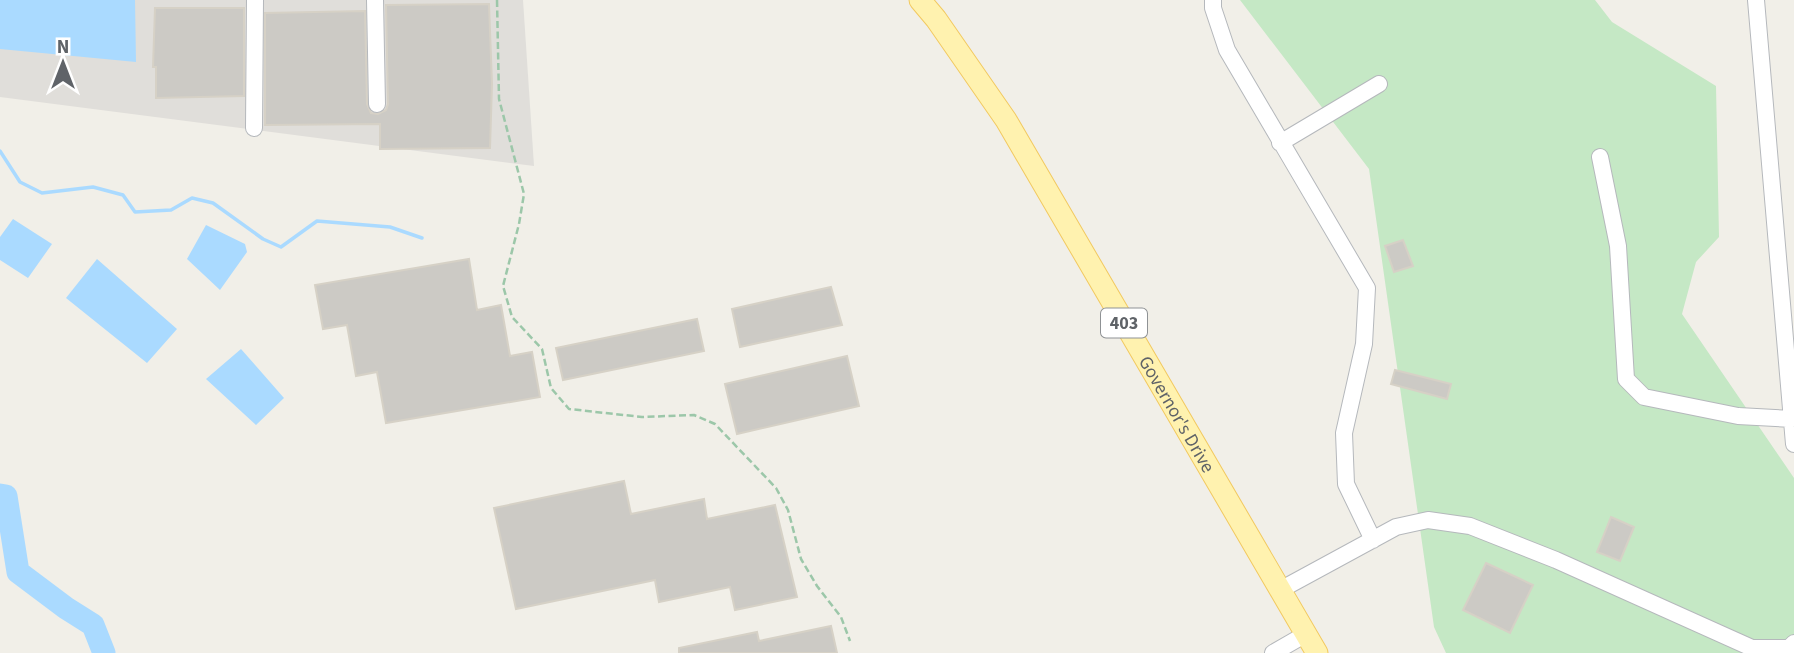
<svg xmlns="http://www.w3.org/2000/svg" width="1794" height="653" viewBox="0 0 1794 653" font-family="'Source Sans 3',sans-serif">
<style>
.industrial{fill:#e0deda}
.green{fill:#c5e8c5}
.water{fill:#aadaff}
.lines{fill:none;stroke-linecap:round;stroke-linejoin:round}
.stream{stroke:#aadaff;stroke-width:3.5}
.river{stroke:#aadaff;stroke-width:23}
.building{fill:#cccac5;stroke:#d6d1c6;stroke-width:2}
.minor-casing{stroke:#b5b8bc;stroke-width:18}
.major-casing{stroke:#f2c960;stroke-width:23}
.path{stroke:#9cc7a9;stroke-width:2.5;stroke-dasharray:7 3.5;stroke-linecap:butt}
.minor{stroke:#fff;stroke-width:16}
.major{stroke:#fff2af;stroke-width:21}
.labels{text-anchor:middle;stroke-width:7;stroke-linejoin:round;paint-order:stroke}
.shield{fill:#fff;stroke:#8f9295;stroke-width:2}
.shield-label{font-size:18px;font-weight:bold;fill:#5f6368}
.street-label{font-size:19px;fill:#5f6368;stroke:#fff}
</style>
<rect width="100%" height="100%" fill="#f1efe8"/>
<path class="industrial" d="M0,0H523L534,166L0,97Z"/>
<path class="green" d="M1240,0H1595L1612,22L1716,86L1719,237L1696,262L1682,314L1794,478V653H1446L1434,627L1369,169Z"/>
<path class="water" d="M0,0H135L136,62L0,49Z
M13,219L52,244L28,278L0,260V237Z
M206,225L245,244L247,252L220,290L187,259Z
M97,259L177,329L147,363L66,298Z
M241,349L284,398L256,425L206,379Z"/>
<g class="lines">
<path class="stream" d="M0,151L20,182L42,193L93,187L123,195L135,212L171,210L192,198L213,203L263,239L281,247L317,221L390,227L422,238"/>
<path class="river" d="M0,495L6,496L18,572L66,608L93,625L104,653"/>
</g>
<path class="building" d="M489,4L492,84L490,148L380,149V124L265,125V13L365,11L367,104L371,113L378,114L386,110L388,104L386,5Z
M155,8H244V96L156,98V67H153Z
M1403,240L1413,266L1394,272L1385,246Z
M469,259L477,310L501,305L510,356L532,352L540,397L386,423L377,372L356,376L347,325L323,329L315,285Z
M831,287L842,325L740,347L732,309Z
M697,319L704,351L563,380L556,348Z
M847,356L859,406L737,434L725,384Z
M1395,370L1451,384L1447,399L1391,384Z
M624,481L631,514L704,499L707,519L775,505L797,597L735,610L730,587L659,602L655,580L516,609L494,508Z
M1611,517L1634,527L1620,561L1597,552Z
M1486,563L1533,585L1510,633L1463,610Z
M831,626L837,653H679V648L757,632L759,641Z"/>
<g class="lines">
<defs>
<path id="minor" d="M375,0L377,104
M1213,0V8L1227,50L1367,288L1364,344L1344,433L1346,484L1373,540
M1756,0L1794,444
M254,128L255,0
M1280,143L1379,84
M1600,157L1618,246L1626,379L1644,397L1738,416L1792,419
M1280,590L1396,527L1428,520L1470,526L1556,560L1752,648H1789L1794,643
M1273,653L1306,634"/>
<g id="major">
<path id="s1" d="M920,0L936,19L1006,120L1317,653"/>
</g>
</defs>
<use href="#minor" class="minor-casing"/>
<use href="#major" class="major-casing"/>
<path class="path" d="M497,0L499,99L524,194L519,224L503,286L512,317L542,349L551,388L569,409L642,417L694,415L715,424L776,488L788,510L801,559L817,586L841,617L850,641"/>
<use href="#minor" class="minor"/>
<use href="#major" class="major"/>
</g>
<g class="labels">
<rect class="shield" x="1101" y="308.5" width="46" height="29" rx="5"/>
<g class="shield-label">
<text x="1124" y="329">403</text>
</g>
<g class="street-label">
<text dy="7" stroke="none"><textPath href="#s1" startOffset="488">Governor's Drive</textPath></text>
</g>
</g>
<g transform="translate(63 63)" stroke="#ffffff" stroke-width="5" paint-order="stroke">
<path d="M0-5L12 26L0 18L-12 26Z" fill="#5f6368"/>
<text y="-10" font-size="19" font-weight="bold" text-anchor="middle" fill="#5f6368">N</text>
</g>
</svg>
